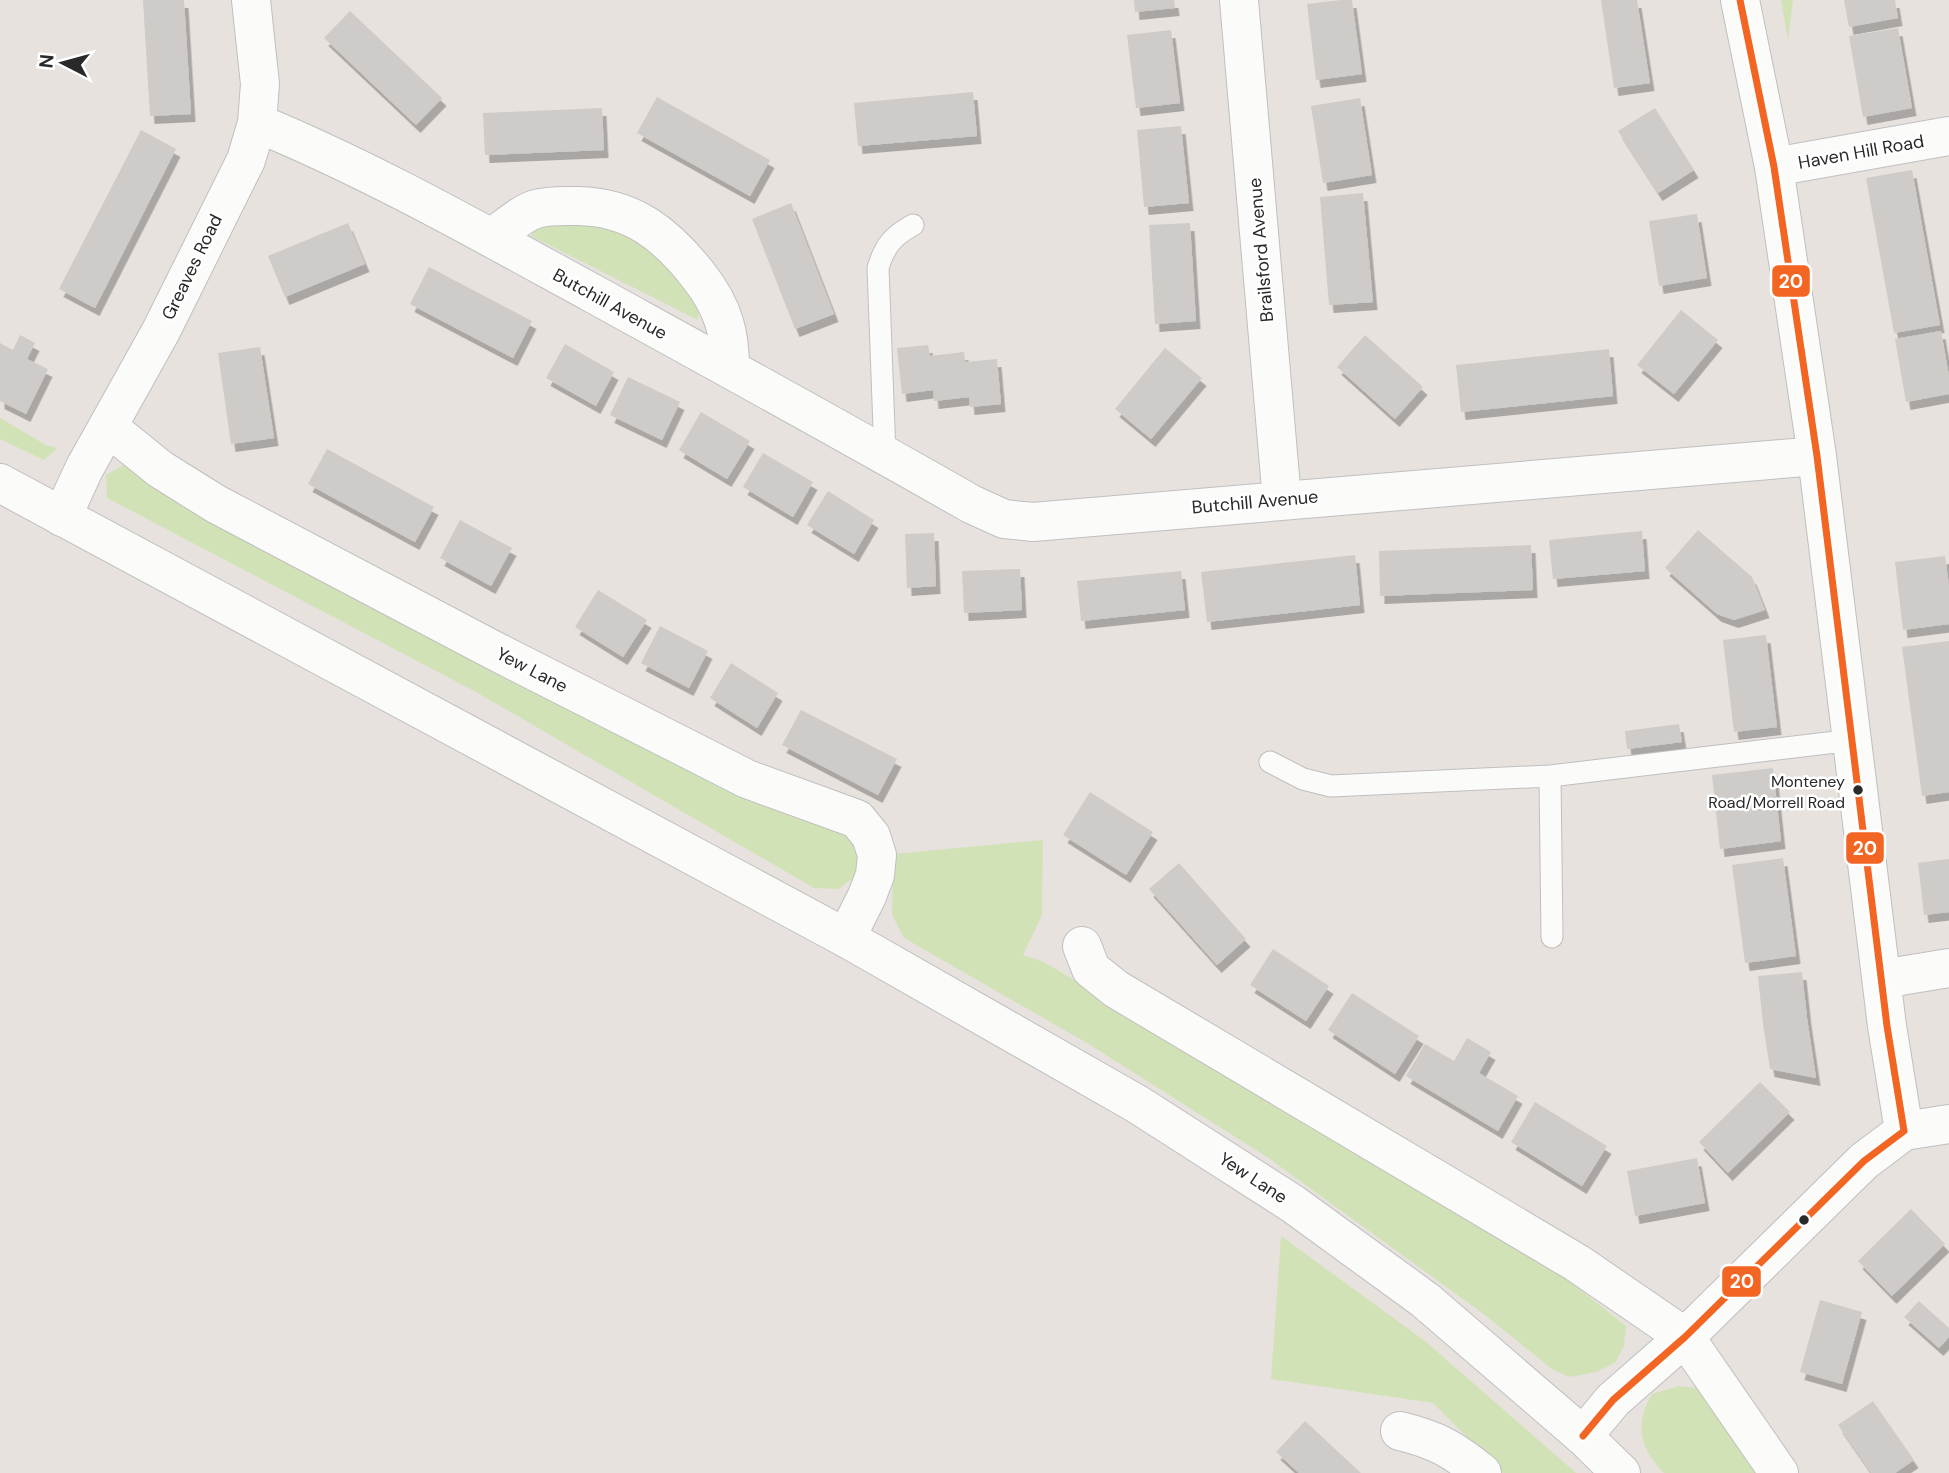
<svg xmlns="http://www.w3.org/2000/svg" width="1949" height="1473" viewBox="0 0 1949 1473" font-family="'DM Sans',sans-serif">
<style>
.green{fill:#d1e3b6}
.building{fill:#cecbc8;filter:url(#shadow)}
.lines{fill:none;stroke-linecap:round;stroke-linejoin:round}
.lane-casing{stroke:#c0bfc0;stroke-width:23}
.street-casing{stroke:#c0bfc0;stroke-width:40}
.secondary-casing{stroke:#c0bfc0;stroke-width:40}
.lane{stroke:#fbfbfa;stroke-width:21}
.street{stroke:#fbfbfa;stroke-width:38}
.secondary{stroke:#fbfbfa;stroke-width:38}
.bus-1-casing{stroke:#fff;stroke-width:12}
.bus-1{stroke:#f26522;stroke-width:7}
.bus-dot{fill:#292929;stroke:#fff;stroke-width:2.5}
.labels{text-anchor:middle;stroke-width:5;stroke-linejoin:round;paint-order:stroke}
.bus-label{font-size:16px;fill:#292929;stroke:#fff;text-anchor:end}
.street-label{font-size:18px;fill:#292929;stroke:#fff}
.line-badge{stroke:#fff;stroke-width:2.5}
.badge-label{font-size:19px;text-anchor:middle;font-weight:bold;fill:#fff}
</style>
<defs>
<filter id="shadow"><feDropShadow dx="4.5" dy="8" stdDeviation="0" flood-color="#0004"/></filter>
</defs>
<rect width="100%" height="100%" fill="#e7e2de"/>
<path class="green" d="M1781,0H1793L1788,40Z
M608,223L654,247L699,299L698,320L531,236L538,224Z
M0,418L46,445L57,448L44,460L0,439Z
M124,465L440,636L860,840L858,875L838,889L814,888L476,692L107,498L106,475Z
M1043,840L1042,915L1023,955L1044,962L1538,1256L1626,1326L1624,1346L1615,1363L1596,1372L1570,1377L1553,1370L1485,1315L1267,1157L1087,1043L904,938L892,915L893,854Z
M1281,1236L1425,1341L1576,1473H1503L1433,1403L1271,1379Z
M1679,1386L1703,1389L1763,1473H1664C1640,1449 1634,1425 1652,1394Z"/>
<path class="building" d="M143,0H184L191,114L150,116Z
M1134,0H1174L1175,8L1135,12Z
M1341,0H1352L1362,74L1316,80L1307,4Z
M1601,0H1637L1650,83L1614,88Z
M1844,0H1895L1898,18L1849,27Z
M350,11L442,98L416,125L324,38Z
M1898,28L1912,108L1863,117L1849,36Z
M1171,30L1180,103L1136,108L1127,35Z
M973,92L977,136L858,146L854,103Z
M657,97L770,160L750,196L637,133Z
M1360,98L1372,175L1323,183L1311,106Z
M602,108L604,150L485,155L483,113Z
M1655,108L1694,170L1658,193L1618,131Z
M1181,126L1189,203L1144,207L1137,130Z
M141,130L176,149L95,308L59,289Z
M1912,170L1940,325L1894,333L1866,178Z
M1363,193L1373,302L1329,305L1320,197Z
M791,203L834,314L795,329L752,219Z
M1697,214L1707,278L1659,286L1649,221Z
M348,223L365,264L285,297L268,256Z
M1190,223L1196,321L1155,324L1149,225Z
M429,267L532,321L513,358L410,304Z
M1681,310L1718,340L1674,394L1637,365Z
M1941,331L1949,376V394L1906,402L1895,339Z
M20,335L35,343L27,359L48,369L26,414L0,401V343L13,350Z
M1365,335L1423,387L1395,419L1337,367Z
M565,344L614,372L596,406L546,378Z
M928,345L930,356L964,352L965,362L997,359L1001,404L970,407L969,397L934,401L933,390L902,394L897,348Z
M260,347L274,438L231,444L218,353Z
M1165,348L1202,378L1151,439L1115,409Z
M1609,349L1613,396L1461,412L1456,365Z
M628,377L680,402L662,440L610,415Z
M701,412L750,441L727,479L679,450Z
M327,449L434,507L415,542L308,484Z
M763,453L813,482L793,517L743,487Z
M828,491L874,520L854,554L807,525Z
M460,520L512,548L491,586L440,558Z
M1698,530L1752,577L1765,610L1734,620L1717,614L1665,568Z
M1642,531L1645,571L1553,579L1549,540Z
M934,533L936,586L907,588L905,534Z
M1531,545L1533,590L1380,596L1379,551Z
M1355,555L1360,605L1207,622L1201,572Z
M1945,556L1949,586V624L1903,630L1895,562Z
M1020,569L1022,610L964,613L962,571Z
M1181,571L1185,610L1081,621L1077,581Z
M598,590L647,620L623,657L575,627Z
M660,626L708,651L689,688L641,663Z
M1766,635L1777,727L1734,732L1723,640Z
M1949,641V792L1922,796L1902,647Z
M731,663L778,693L757,728L710,698Z
M801,710L897,759L878,795L782,745Z
M1679,724L1682,742L1627,749L1625,731Z
M1773,768L1781,841L1720,849L1712,775Z
M1090,792L1153,832L1126,875L1063,835Z
M1783,858L1796,956L1745,963L1732,865Z
M1949,859V912L1924,915L1918,863Z
M1179,863L1246,939L1217,965L1149,889Z
M1273,949L1329,986L1306,1021L1250,985Z
M1802,972L1807,1018L1816,1078L1770,1069L1763,1024L1758,976Z
M1352,993L1419,1036L1395,1074L1328,1030Z
M1467,1038L1491,1052L1479,1073L1518,1096L1498,1131L1406,1076L1425,1044L1454,1061Z
M1760,1082L1790,1112L1728,1173L1699,1142Z
M1535,1102L1607,1146L1582,1186L1511,1142Z
M1697,1158L1705,1203L1635,1216L1627,1171Z
M1911,1209L1945,1244L1892,1296L1858,1261Z
M1820,1300L1862,1312L1842,1384L1800,1372Z
M1919,1301L1949,1328V1337L1939,1348L1904,1317Z
M1873,1401L1914,1460L1895,1473H1871L1838,1425Z
M1305,1421L1334,1448L1361,1473H1299L1276,1452Z"/>
<g class="lines">
<defs>
<path id="lane" d="M885,455L878,268C885,245 893,236 913,225
M1270,762L1303,779L1331,786L1550,776L1853,740
M1550,776L1552,937"/>
<path id="street" d="M1239,0L1282,500
M1740,0L1774,167L1817,456L1887,1026L1904,1131
M257,123C373,171 482,233 592,293C719,363 845,432 971,504L1004,519L1033,522L1817,456
M1774,167L1949,136
M491,238C505,229 520,214 536,209C549,205 565,206 578,206C632,207 666,234 698,275C709,289 719,305 724,322C729,337 730,353 730,369
M108,427L160,469L216,504L495,651L747,779L857,819L871,836L877,855L875,875L867,896L846,938
M62,517L84,469L161,331L246,160L257,123L260,84L251,0
M1082,946L1091,969L1116,989L1577,1263L1685,1337L1779,1473
M1882,979L1949,968
M1400,1431C1437,1440 1454,1450 1482,1473
M1583,1436L1613,1400L1685,1337L1864,1161L1904,1131L1949,1124"/>
<path id="secondary" d="M0,483L846,938L1137,1104L1293,1204L1425,1300L1583,1436L1621,1473"/>
</defs>
<use href="#lane" class="lane-casing"/>
<use href="#street" class="street-casing"/>
<use href="#secondary" class="secondary-casing"/>
<use href="#lane" class="lane"/>
<use href="#street" class="street"/>
<use href="#secondary" class="secondary"/>
<defs>
<path id="bus-1" d="M1740,0L1774,167L1817,456L1887,1026L1904,1131
M1583,1436L1613,1400L1685,1337L1864,1161L1904,1131"/>
</defs>
<use href="#bus-1" class="bus-1-casing"/>
<use href="#bus-1" class="bus-1"/>
</g>
<g class="bus-dot">
<circle cx="1858" cy="790" r="6"/>
<circle cx="1804" cy="1220" r="6"/>
</g>
<g class="labels">
<g class="bus-label">
<text x="1845" y="787">Monteney<tspan x="1845" dy="21">Road/Morrell Road</tspan></text>
</g>
<g class="street-label">
<text transform="translate(1861 152) rotate(-10)" y="6">Haven Hill Road</text>
<text transform="translate(1261 250) rotate(-95)" y="6">Brailsford Avenue</text>
<text transform="translate(192 267) rotate(-64)" y="6">Greaves Road</text>
<text transform="translate(610 304) rotate(29)" y="6">Butchill Avenue</text>
<text transform="translate(1255 502) rotate(-5)" y="6">Butchill Avenue</text>
<text transform="translate(532 670) rotate(27)" y="6">Yew Lane</text>
<text transform="translate(1253 1178) rotate(33)" y="6">Yew Lane</text>
</g>
</g>
<g class="line-badge">
<rect x="1771" y="264" width="40" height="34" rx="7" fill="#f26522"/>
<rect x="1845" y="831" width="40" height="34" rx="7" fill="#f26522"/>
<rect x="1721" y="1265" width="41" height="33" rx="7" fill="#f26522"/>
</g>
<g class="badge-label">
<text x="1791" y="288">20</text>
<text x="1865" y="855">20</text>
<text x="1742" y="1288">20</text>
</g>
<g transform="translate(63 63) rotate(276)" stroke="#ffffff" stroke-width="5" paint-order="stroke">
<path d="M0-5L12 26L0 18L-12 26Z" fill="#292929"/>
<text y="-10" font-size="19" font-weight="bold" text-anchor="middle" fill="#292929">N</text>
</g>
</svg>
